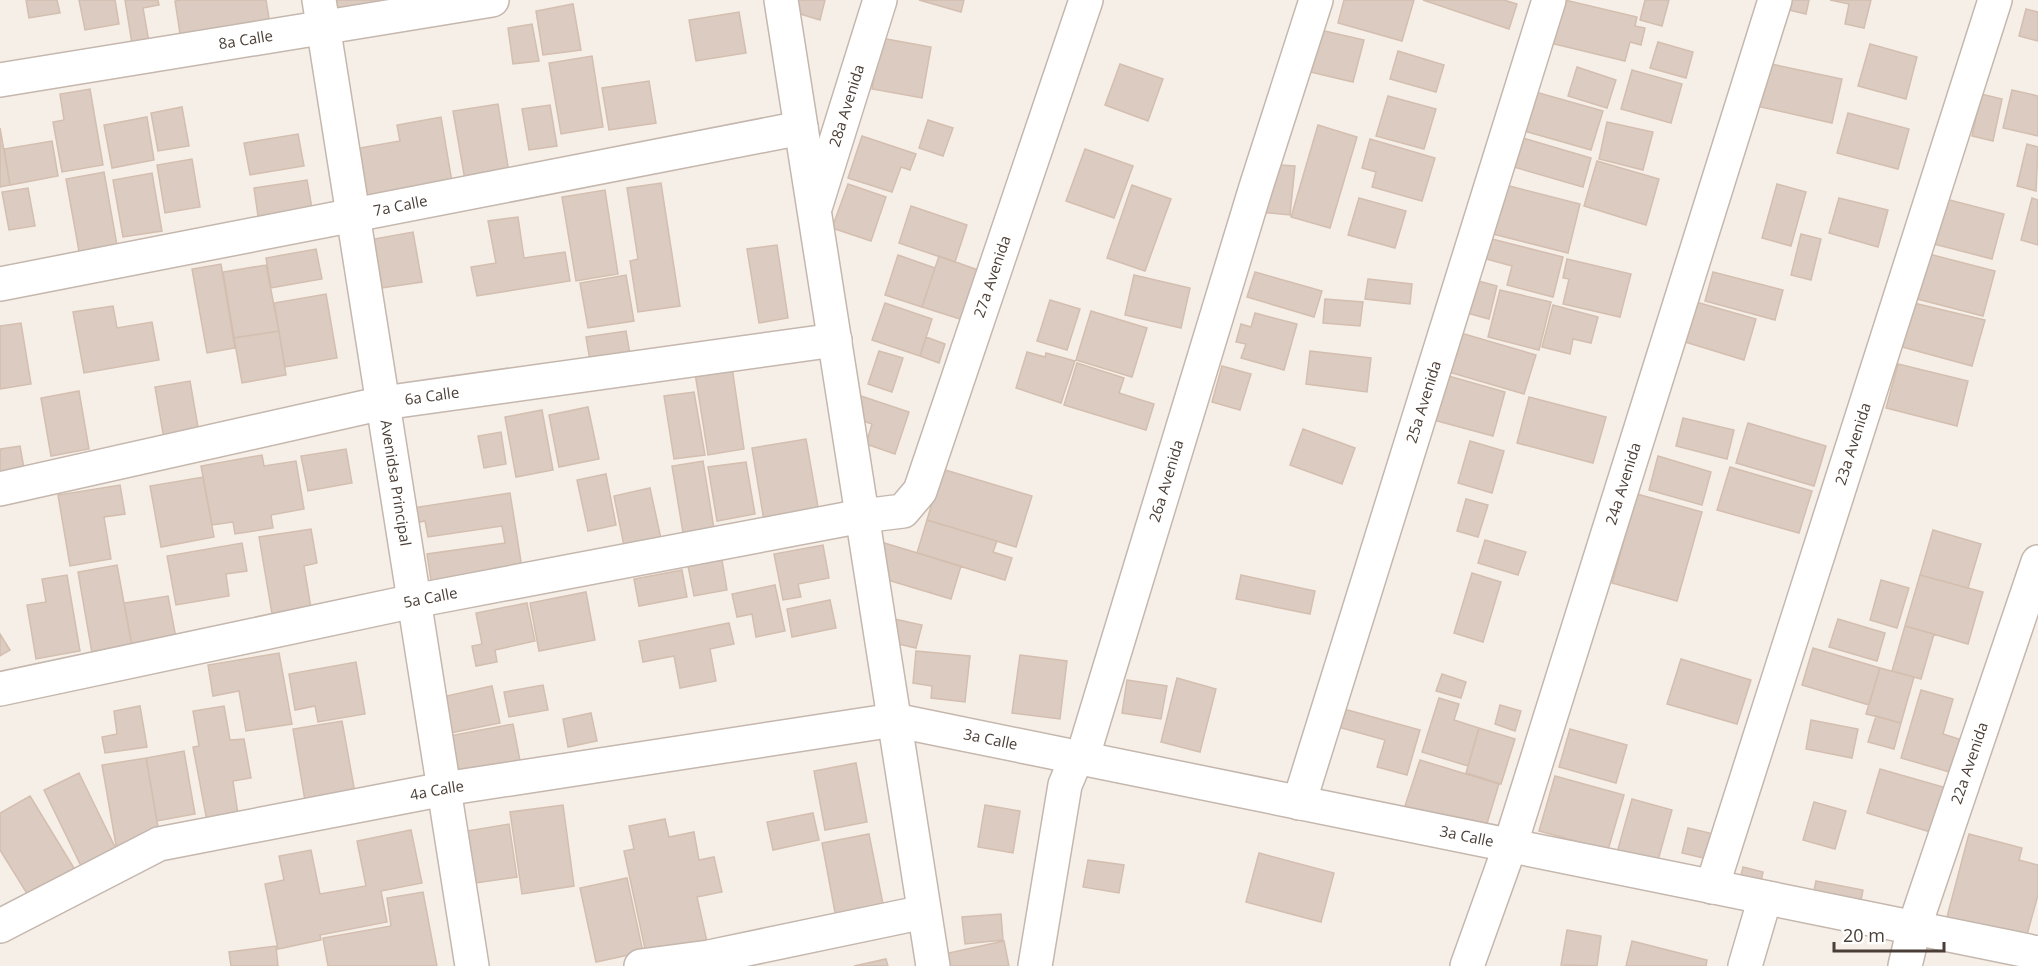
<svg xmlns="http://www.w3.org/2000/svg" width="2038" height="966" viewBox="0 0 2038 966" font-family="'Open Sans',sans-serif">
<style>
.building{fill:#dbcbc0;stroke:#d4beaf;stroke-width:1.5}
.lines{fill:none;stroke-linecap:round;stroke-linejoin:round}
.minor-casing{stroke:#c5b7ad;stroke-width:36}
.minor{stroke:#fff;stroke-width:33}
.labels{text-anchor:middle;stroke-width:4.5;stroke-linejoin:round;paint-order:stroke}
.street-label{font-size:15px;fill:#4a3e36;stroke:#fff}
</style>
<rect width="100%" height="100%" fill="#f6efe8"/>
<path class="building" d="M26,0H57L60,13L29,18Z
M79,0H115L119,24L85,30Z
M125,0H158L159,5L143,8L150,48L133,50Z
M181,0H266L270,24L181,40L175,1Z
M336,0H384L385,7L338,15Z
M773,0H825L820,20L797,13Z
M919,0H964L961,12Z
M1344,0H1414L1402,41L1338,23Z
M1423,0H1504L1517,4L1509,29Z
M1565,0L1637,17L1635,26L1645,28L1641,45L1630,42L1625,61L1542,41Z
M1645,0H1669L1662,26L1640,20Z
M1781,0H1809L1806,14L1780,8Z
M1830,0H1871L1864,28L1845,24L1849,4Z
M573,4L581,50L543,55L536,11Z
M2026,9L2038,12V41L2019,36Z
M739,12L746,53L696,61L689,20Z
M532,24L539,61L513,64L508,28Z
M1316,29L1364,40L1353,82L1306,71Z
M881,38L931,47L922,98L872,89Z
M1658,42L1693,52L1686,78L1650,68Z
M1870,44L1917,57L1906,99L1858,86Z
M1398,51L1444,65L1436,92L1390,79Z
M592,56L603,127L561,134L549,63Z
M1762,62L1842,79L1832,123L1752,105Z
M1120,64L1163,79L1148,121L1105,105Z
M1577,67L1616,80L1607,108L1568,96Z
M1632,70L1682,84L1671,123L1621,109Z
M649,81L656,123L609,130L602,88Z
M90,89L103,165L62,172L53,122L64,120L60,94Z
M2012,90L2038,96V136L2003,128Z
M1532,91L1603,111L1591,150L1521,130Z
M1981,94L2002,99L1993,141L1972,136Z
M1388,96L1436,109L1424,149L1376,136Z
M498,104L510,179L466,186L453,111Z
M550,105L557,146L529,150L522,109Z
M182,107L189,146L158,151L151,113Z
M1848,113L1909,129L1898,169L1837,153Z
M147,117L154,160L112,168L104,125Z
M441,117L453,188L363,202L354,149L400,141L397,125Z
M928,120L953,128L943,156L919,148Z
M1607,122L1653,132L1643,170L1599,159Z
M1318,125L1357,137L1330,228L1291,217Z
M0,128L10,185L0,187Z
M298,134L304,166L250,175L244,143Z
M862,136L916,154L910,170L901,167L892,192L848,178Z
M1516,136L1591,158L1583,187L1507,165Z
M1370,139L1435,158L1422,201L1372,187L1376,172L1362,168Z
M52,141L58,176L10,185L4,149Z
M2027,144L2038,147L2036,191L2017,186Z
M1085,149L1133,166L1114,218L1066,201Z
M192,159L200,207L165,213L157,165Z
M1597,161L1659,179L1646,225L1584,206Z
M1265,164L1295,166L1290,215L1260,212Z
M104,172L118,251L80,257L66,179Z
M152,173L162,231L123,237L113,180Z
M307,180L313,214L259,223L254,188Z
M1494,182L1580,204L1568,253L1481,231Z
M661,183L680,306L638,312L630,261L638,259L627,188Z
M848,184L886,197L871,241L832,228Z
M1777,184L1806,192L1791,246L1762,238Z
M1132,185L1171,199L1145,271L1107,258Z
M28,188L35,226L9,230L2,192Z
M605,190L618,274L576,281L562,197Z
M1934,196L2004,214L1992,259L1922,241Z
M1359,198L1406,211L1395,248L1348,235Z
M1839,198L1888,210L1878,247L1829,233Z
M2032,198L2038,200V245L2021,240Z
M911,206L967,225L955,262L899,243Z
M518,217L524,258L565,252L570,281L477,296L471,267L496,263L488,221Z
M413,232L422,282L382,288L374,239Z
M1801,234L1821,239L1811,280L1791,275Z
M1484,237L1563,257L1553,297L1507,285L1512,266L1479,257Z
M777,245L788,318L759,323L747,249Z
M316,249L322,279L271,288L266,258Z
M1925,253L1995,271L1983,316L1913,298Z
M898,255L935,268L922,307L885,295Z
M939,256L978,270L960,319L922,307Z
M1567,259L1631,274L1620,317L1563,304L1569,279L1563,278Z
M221,264L235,348L207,353L192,269Z
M266,265L279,331L234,338L223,272Z
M1255,272L1322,291L1314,317L1247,297Z
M1713,272L1783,290L1775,320L1705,301Z
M626,275L634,321L588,328L580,283Z
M1134,275L1190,288L1181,328L1125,315Z
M1464,277L1497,286L1489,319L1456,310Z
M1368,279L1412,284L1410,304L1365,299Z
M1500,290L1551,302L1539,350L1488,337Z
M326,294L337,358L285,367L274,303Z
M1325,299L1363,302L1360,326L1323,323Z
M1050,300L1080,309L1067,350L1037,341Z
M1696,302L1756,319L1744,360L1685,342Z
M885,303L932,319L920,356L872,340Z
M1914,303L1985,320L1972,366L1902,347Z
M1553,305L1598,317L1591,343L1573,339L1570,354L1542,347Z
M113,306L117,328L152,322L159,360L84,373L73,312Z
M1091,311L1147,328L1132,377L1076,360Z
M1255,313L1297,324L1284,370L1241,358L1246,344L1236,342L1241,324L1251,327Z
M21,323L31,384L0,389V326Z
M279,331L286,375L242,383L234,338Z
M626,331L631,360L591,367L586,337Z
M1454,331L1536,355L1524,394L1442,370Z
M926,337L945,344L939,363L920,356Z
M879,351L903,358L892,392L868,384Z
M1310,351L1371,358L1367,392L1306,384Z
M1027,352L1045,357L1046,353L1075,361L1061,403L1016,388Z
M1077,363L1124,378L1119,393L1154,404L1146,430L1064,405Z
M1898,364L1968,381L1957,426L1886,408Z
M1222,366L1251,374L1240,410L1212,402Z
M732,367L744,449L708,455L695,373Z
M1438,373L1505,392L1493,436L1426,418Z
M190,381L199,433L164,439L155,387Z
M79,391L89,449L51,456L41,398Z
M694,392L705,455L674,459L664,396Z
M861,396L909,412L895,454L866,444L872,424L854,418Z
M1529,397L1606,417L1593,463L1517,443Z
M588,407L599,459L559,467L549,415Z
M542,410L553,470L516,477L505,417Z
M1683,418L1734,430L1727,459L1676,446Z
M1748,423L1826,446L1814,486L1736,463Z
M1303,429L1355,448L1342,484L1290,465Z
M501,432L506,464L484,468L478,436Z
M806,439L820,518L765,527L752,448Z
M1470,441L1504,451L1492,493L1458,483Z
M20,446L25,474L0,475V449Z
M346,449L352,483L308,491L301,456Z
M262,455L264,466L296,461L304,509L271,515L273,528L235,534L233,522L212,525L201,466Z
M1658,456L1711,472L1702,505L1649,490Z
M703,461L716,541L685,545L672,466Z
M746,462L755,514L717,521L708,467Z
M1730,467L1812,491L1799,533L1717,510Z
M942,469L1032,496L1016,547L927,520Z
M606,474L616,525L588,531L577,480Z
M203,477L214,537L161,547L150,486Z
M120,485L125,514L104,517L111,559L70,566L58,495Z
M650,488L663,548L626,556L614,496Z
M510,493L523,574L432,588L427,554L505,543L502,526L428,537L425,521L415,523L412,508Z
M1637,494L1702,512L1677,601L1612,583Z
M1466,499L1488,505L1478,537L1457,531Z
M927,520L997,541L993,552L1012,558L1005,580L917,553Z
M311,529L317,563L304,566L311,608L272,614L259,537Z
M1933,530L1981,544L1968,588L1920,575Z
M1485,540L1526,552L1518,575L1478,563Z
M881,542L961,566L951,599L871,575Z
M242,543L247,571L226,574L229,596L176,605L167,556Z
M823,545L829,578L798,584L801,597L783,600L774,554Z
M722,560L727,590L694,596L688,566Z
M117,565L132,646L92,653L78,572Z
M682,570L687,597L639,606L634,579Z
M1472,573L1501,582L1483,642L1454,633Z
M67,575L80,651L36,659L27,605L46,602L42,579Z
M1241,575L1315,591L1310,614L1236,599Z
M1920,575L1983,592L1968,644L1905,626Z
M1881,580L1909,588L1897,628L1870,620Z
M775,585L785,631L756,637L752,614L737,617L732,594Z
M586,592L595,640L539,651L530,603Z
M168,596L176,638L132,646L124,603Z
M830,600L836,628L792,637L787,609Z
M527,603L535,641L495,650L497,662L476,666L472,646L482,644L476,613Z
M881,616L922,625L916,648L876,639Z
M1838,619L1885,633L1877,661L1829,647Z
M729,623L734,644L710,649L716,681L680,688L674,656L643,662L639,641Z
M1905,626L1934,634L1921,679L1892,671Z
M0,634L10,650L0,656Z
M1813,648L1880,668L1869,705L1802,685Z
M916,651L970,656L965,702L931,698L932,686L913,683Z
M279,653L292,724L246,731L239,691L213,696L208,665Z
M1020,655L1067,661L1060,719L1012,713Z
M1681,659L1751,680L1737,724L1667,704Z
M356,662L365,714L318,722L315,706L295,710L289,674Z
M1880,668L1914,677L1901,723L1866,714Z
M1442,674L1466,682L1461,698L1436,691Z
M1177,678L1216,689L1200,752L1161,742Z
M1127,680L1167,686L1161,719L1122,713Z
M543,685L548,710L509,717L504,692Z
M492,686L500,723L450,733L442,697Z
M1921,690L1953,699L1943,734L1962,740L1953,773L1901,758Z
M1439,698L1459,704L1454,720L1479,728L1468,766L1422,752Z
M1500,705L1521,711L1515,731L1495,724Z
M140,706L147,747L105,753L102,737L117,734L114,711Z
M224,706L230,740L244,739L251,778L233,781L240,827L209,832L193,747L199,746L193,711Z
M1344,709L1420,730L1407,775L1377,767L1385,740L1338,727Z
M591,713L597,741L568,747L563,719Z
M1876,716L1901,723L1894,749L1868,742Z
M1811,720L1858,729L1852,758L1806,749Z
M342,721L357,804L307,813L293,729Z
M513,724L522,771L459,784L449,736Z
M1479,728L1515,739L1501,784L1466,773Z
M1570,729L1627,745L1616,783L1559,767Z
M184,751L195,814L157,821L146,758Z
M146,758L161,844L117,851L102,765Z
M1420,760L1499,784L1485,830L1405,806Z
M856,763L867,822L825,830L814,771Z
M1880,769L1950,789L1937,834L1867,813Z
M79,773L117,851L82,868L44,790Z
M1555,776L1624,795L1608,850L1539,831Z
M30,796L77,873L31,900L0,850V813Z
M1632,799L1672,810L1653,878L1613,867Z
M1814,802L1846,811L1835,849L1803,840Z
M563,805L574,886L522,894L510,812Z
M985,805L1020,811L1013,853L978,847Z
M813,813L819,840L773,850L767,822Z
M665,819L669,837L694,832L699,860L714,857L722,892L697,897L708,946L647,958L624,851L634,849L629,826Z
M509,824L517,877L469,884L461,832Z
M1688,828L1718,835L1712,860L1682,853Z
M411,830L422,883L381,891L387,922L320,935L321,940L278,949L265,884L284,880L279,856L311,850L320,894L366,886L357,841Z
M869,834L885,914L837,923L822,843Z
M1969,834L2022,848L2019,860L2038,865V895L2022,953L1943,932Z
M1259,853L1334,873L1321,922L1246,902Z
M1088,860L1124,865L1119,893L1083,887Z
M1743,867L1763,872L1757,900L1736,895Z
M627,878L643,952L596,962L580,888Z
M1816,881L1863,890L1857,919L1810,910Z
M423,892L437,966H328L323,938L391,926L387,898Z
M1001,914L1003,940L965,944L962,917Z
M1567,930L1601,936L1597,966L1561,965Z
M1004,941L1009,966H946L944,954Z
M1632,941L1707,960L1706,966H1626Z
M276,946L278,966H231L229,952Z
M886,959L888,966H854Z"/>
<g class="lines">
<defs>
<g id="minor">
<path id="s1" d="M319,0L472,966"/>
<path d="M781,0L933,966"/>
<path id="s2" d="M0,80L492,0"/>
<path id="s3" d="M816,205L880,0"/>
<path id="s4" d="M0,284L801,128"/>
<path id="s5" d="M0,489L383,403L835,340"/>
<path id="s6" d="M0,689L414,601L862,516L903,511L920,491L1086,0"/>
<path id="s7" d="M1299,803L1549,0"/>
<path id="s8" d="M1712,887L1995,0"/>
<path id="s9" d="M0,926L159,844L444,789L894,720L2038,953"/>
<path d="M641,966L709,957L924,912"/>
<path id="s10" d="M1035,966L1065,785L1073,766L1082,759L1256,187L1316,0"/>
<path id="s11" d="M1467,966L1510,846L1775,0"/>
<path d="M1745,966L1765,898"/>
<path id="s12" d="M1905,966L1914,928L2038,562"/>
</g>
</defs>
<use href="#minor" class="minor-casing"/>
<use href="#minor" class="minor"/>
</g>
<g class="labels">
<g class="street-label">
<text dy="5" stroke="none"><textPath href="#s2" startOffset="249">8a Calle</textPath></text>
<text dy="5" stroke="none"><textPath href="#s3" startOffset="104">28a Avenida</textPath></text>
<text dy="5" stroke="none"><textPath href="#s4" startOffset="408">7a Calle</textPath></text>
<text dy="5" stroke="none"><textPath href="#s6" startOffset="1173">27a Avenida</textPath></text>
<text dy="5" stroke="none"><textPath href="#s5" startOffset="442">6a Calle</textPath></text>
<text dy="5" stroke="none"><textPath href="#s7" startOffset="420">25a Avenida</textPath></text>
<text dy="5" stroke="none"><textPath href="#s8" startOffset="465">23a Avenida</textPath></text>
<text dy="5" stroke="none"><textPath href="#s10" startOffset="506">26a Avenida</textPath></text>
<text dy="5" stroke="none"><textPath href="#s1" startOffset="489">Avenidsa Principal</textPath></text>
<text dy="5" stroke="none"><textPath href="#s11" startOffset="507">24a Avenida</textPath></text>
<text dy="5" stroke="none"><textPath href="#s6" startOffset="440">5a Calle</textPath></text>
<text dy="5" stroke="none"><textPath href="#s9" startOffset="1023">3a Calle</textPath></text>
<text dy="5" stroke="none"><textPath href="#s12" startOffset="213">22a Avenida</textPath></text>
<text dy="5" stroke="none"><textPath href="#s9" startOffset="462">4a Calle</textPath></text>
<text dy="5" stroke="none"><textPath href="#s9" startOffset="1509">3a Calle</textPath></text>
</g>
</g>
<path d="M1834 942v9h110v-9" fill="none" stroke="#4a3e36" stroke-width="3"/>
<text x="1843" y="942" font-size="18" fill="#4a3e36" stroke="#ffffff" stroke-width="4.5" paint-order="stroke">20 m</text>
</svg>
